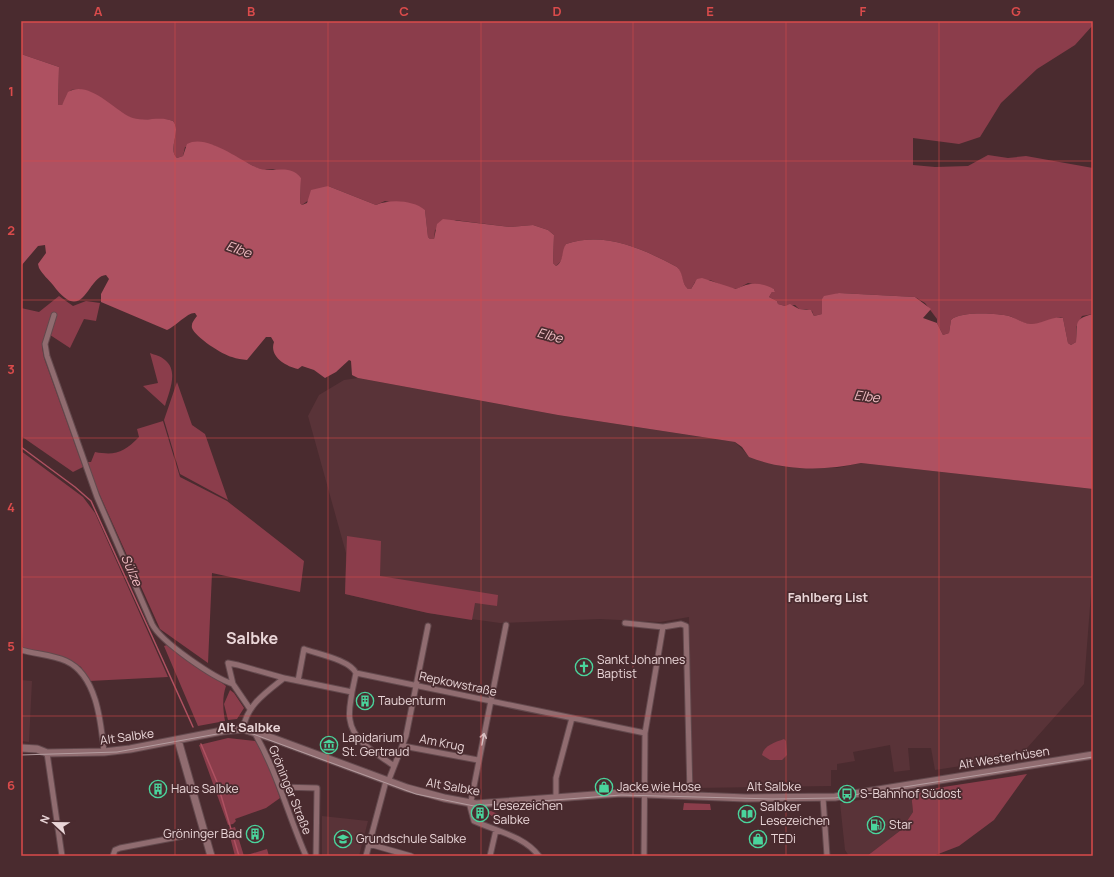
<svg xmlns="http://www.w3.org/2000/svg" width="1114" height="877" viewBox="0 0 1114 877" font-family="Manrope,sans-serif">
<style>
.built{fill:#593338}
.green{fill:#8b3d4b}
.water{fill:#ae5161}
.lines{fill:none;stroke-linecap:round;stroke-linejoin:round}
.stream{stroke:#ae5161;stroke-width:1.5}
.street-casing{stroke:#63494d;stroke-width:7}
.secondary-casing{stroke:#63494d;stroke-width:9}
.street{stroke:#906c70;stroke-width:5}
.secondary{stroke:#906c70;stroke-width:7}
.tram{stroke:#b49c9f;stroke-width:1}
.oneway{stroke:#d8c1c3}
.grid{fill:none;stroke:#da4b4b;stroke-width:1;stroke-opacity:0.55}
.labels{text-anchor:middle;stroke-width:3.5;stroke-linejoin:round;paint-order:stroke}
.poi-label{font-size:12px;fill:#ead6d8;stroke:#4a2b2f;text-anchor:start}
.street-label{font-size:12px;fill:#ead6d8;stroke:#4a2b2f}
.water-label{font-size:13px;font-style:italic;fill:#efbbc1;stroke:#4a2b2f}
.neighbourhood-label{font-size:13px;font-weight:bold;fill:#ead6d8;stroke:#4a2b2f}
.district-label{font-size:16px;font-weight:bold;fill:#ead6d8;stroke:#4a2b2f}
.neatline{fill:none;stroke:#da4b4b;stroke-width:1.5}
.grid-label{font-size:13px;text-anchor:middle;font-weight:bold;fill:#da4b4b}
</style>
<rect width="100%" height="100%" fill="#4a2b2f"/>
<path class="built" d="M358,378L558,415L735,442L746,453L780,466L797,468H837L861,463L1093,489V568L1084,684L1019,757L935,770L931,748H908L910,770L894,772L890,745L853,752L855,761L837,764V770H831V786L693,788L689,617L660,622L600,619L500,623L428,613L345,594L346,553L308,416L319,395L344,380Z
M21,680L32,681L29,742L21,741Z
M911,792L913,812L901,830L867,856H849L845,850L840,803Z
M322,816L368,821L359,856H322Z"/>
<path class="green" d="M21,21H1093V25L1075,45L1037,69L1001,103L980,137L959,144L913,138V165L935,167L968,166L988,155L1008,158L1026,156L1093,168V314L1082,316L1076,327V342L1071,345L1068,343L1063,318L1060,317C1050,320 1040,325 1029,324C1022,323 1015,318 1009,316C997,313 959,311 951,320L949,333L943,335L937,323V319L925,303L915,297L839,293L822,299V314L814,316L812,311L806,309H799L795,305L785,306L778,304L777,301L769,297L772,292H775L774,289L748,283L737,289L726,287L710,280L695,282L691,289H688C681,283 683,273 677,267C643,249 605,231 566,244L561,261L556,266L553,263L554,235L548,230L533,225L510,227L462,221L456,220L435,230L434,239H430L428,237L425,210L385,201L376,205L328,186L302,205L300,203L301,178L273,169L264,170L257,168L213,145L185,147L183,156L177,158C167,149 182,131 173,121C159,116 147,122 134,119C110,112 97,86 71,90L62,105H58L59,67L21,54Z
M59,296L73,306L86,301L100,303L96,321L84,319L70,348L47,333L42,347L44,358L83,467L73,472L21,436V308L39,312Z
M150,353C155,355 161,356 165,360C179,371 169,392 165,406L143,386L158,383Z
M177,382L192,425L205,434L228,500L180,474L164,420Z
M163,421L180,477L227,501L304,561L300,592L212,573L208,663L160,629L86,464L87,462H91L95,452C116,456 124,452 139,437L137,429Z
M21,451L83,497L95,513L168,677L89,681L81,667L73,662L23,648L21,605Z
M347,536L381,541L380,576L498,595L497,606L475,603L472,620L428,613L345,594Z
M170,644L226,686C222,697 223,709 225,721L198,726L164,646Z
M230,690L234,693L244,708L237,719L228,720L224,704Z
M228,738L255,741C268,756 273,779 280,798L266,808L235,819L236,821L233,824L228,825L199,745Z
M784,739L786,741L787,755L782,760H770L762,755C764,745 776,742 784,739Z
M1027,774L994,820L959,846L933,856H867L901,830L913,812L911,792Z
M684,803L710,804L711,810H683Z
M491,811L498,814L496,819L489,814L487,817L483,816L484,812Z
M235,827L244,856H235L228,829Z
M267,849L269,856H247V855Z"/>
<path class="water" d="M21,54L59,67L58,105H62L68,92C87,80 112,107 128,116C143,124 158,115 173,121C182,131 167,149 177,158L183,156L187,144C206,133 239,160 258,168C272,174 289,163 301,178L300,203L302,205L307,203L311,190L328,186L376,205C390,199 413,200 425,210L428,237L430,239H434L437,224L443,219L510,227L533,225L548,230L554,235L553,263L556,266C564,262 561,251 566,244C605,231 643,249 677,267C684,273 681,283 688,289H691L697,279L702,278L736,289C750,282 760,282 774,289L775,292H772L769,297L777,301L778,304L785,306L790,304L799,309L811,310L814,316L822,314V299L824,296L839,293L915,297L931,309L923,318L937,323L943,335L949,333L951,320C959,311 997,313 1009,316C1016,318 1023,323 1030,324C1040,325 1054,315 1063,318L1068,343L1071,345L1076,342C1078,325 1072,319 1093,314V489L861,463C824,471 785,471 749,457L742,447L735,442L558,415L358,378L352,375L351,361L349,360L336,372L325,378L314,370L302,366L298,369C285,366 269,356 274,342L271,337H266L247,360C242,359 237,359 232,357C223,355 195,337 192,328C191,323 194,320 197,316L195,313C188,312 176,326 167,330L101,302V294L109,279L106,275C87,276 84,327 53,285C48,279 43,275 39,268L38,264L46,253L45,245L38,246L21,266Z"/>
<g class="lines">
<path class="stream" d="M21,447L75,487L91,501L193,727
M201,744L217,782L239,856"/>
<defs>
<path id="street" d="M54,315L45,344L47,356L97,497L152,624C161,642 214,678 233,684
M625,623L663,627L681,624L686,626L690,795
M506,625L470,806L474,821C496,831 524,836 539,856
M21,650C35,654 53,655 66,661C97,675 101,723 104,752
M356,673L645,733
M298,681L304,649C318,654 350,660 356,673
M352,692L356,673
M250,709L233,684L228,663L238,665L284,678
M243,729C247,705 265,693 284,678L352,692C351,701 348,711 350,720C353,742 378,754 394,766
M254,732C277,771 288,815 306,856
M403,746L478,760
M47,753L62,856
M388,782L406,736L428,626
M280,787L317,788L316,856
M556,798V778L572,718
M823,798L827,856
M369,844L411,856
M113,856L115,850L120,848L204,832
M366,856L386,781
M490,856L496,830
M644,856L645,733L663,627"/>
<path id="secondary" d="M178,740L211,856
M21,748L37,749L47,753L104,752L130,749L222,731L243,729L272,738L407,788L444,798L476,804L621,793L746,798L835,797L1093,755"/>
</defs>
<use href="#street" class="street-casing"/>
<use href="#secondary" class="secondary-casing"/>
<use href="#street" class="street"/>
<use href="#secondary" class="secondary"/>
<path class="tram" d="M21,755L117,752L228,732L241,731L253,734L416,794L474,806L621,795L773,799L835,798L1093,757"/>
</g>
<defs><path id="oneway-shaft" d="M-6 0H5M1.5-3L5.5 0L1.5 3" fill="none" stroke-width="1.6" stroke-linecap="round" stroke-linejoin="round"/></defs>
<use class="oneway" href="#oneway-shaft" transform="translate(483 739) rotate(-78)"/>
<path class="grid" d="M175,21V856M328,21V856M481,21V856M633,21V856M786,21V856M939,21V856M21,161H1093M21,300H1093M21,438H1093M21,577H1093M21,716H1093"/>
<defs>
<symbol id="church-ring" viewBox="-11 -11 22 22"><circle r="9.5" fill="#4a2b2f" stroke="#4ad49c" stroke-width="1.5"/><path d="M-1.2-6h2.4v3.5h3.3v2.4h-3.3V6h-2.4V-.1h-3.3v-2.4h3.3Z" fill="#4ad49c"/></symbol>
<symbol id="building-ring" viewBox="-11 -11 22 22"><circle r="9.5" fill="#4a2b2f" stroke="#4ad49c" stroke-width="1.5"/><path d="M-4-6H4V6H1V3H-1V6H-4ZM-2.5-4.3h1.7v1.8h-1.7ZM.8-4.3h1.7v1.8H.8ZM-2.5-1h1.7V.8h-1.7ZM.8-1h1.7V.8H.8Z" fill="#4ad49c"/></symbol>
<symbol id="museum-ring" viewBox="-11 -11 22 22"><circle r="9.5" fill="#4a2b2f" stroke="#4ad49c" stroke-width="1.5"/><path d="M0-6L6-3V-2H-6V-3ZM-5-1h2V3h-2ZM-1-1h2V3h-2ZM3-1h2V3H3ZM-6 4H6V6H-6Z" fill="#4ad49c"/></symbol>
<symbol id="shop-ring" viewBox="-11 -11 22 22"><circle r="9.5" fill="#4a2b2f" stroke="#4ad49c" stroke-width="1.5"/><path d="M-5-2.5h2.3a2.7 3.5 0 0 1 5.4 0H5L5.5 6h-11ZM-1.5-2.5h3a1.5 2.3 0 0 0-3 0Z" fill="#4ad49c"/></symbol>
<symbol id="bus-ring" viewBox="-11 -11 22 22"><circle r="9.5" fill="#4a2b2f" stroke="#4ad49c" stroke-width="1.5"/><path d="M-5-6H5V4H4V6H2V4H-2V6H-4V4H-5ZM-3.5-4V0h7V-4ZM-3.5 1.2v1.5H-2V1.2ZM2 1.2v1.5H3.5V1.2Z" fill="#4ad49c"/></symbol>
<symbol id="library-ring" viewBox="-11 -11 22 22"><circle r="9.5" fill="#4a2b2f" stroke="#4ad49c" stroke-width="1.5"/><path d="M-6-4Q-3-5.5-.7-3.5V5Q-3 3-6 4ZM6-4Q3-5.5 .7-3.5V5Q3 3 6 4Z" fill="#4ad49c"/></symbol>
<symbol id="fuel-ring" viewBox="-11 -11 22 22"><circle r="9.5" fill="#4a2b2f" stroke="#4ad49c" stroke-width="1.5"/><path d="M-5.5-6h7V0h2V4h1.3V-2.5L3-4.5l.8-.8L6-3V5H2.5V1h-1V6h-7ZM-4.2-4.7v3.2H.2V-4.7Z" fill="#4ad49c"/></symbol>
<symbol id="school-ring" viewBox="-11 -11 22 22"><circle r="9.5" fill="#4a2b2f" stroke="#4ad49c" stroke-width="1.5"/><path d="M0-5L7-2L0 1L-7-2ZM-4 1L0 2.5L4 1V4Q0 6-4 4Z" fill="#4ad49c"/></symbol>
</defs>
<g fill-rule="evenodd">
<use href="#church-ring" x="574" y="657" width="20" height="20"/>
<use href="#building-ring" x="355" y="691" width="20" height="20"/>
<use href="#museum-ring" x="319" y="735" width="20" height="20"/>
<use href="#shop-ring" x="594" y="777" width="20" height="20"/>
<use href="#building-ring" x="148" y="779" width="20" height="20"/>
<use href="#bus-ring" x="837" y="784" width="20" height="20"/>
<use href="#building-ring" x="470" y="803" width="20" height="20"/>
<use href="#library-ring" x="737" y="804" width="20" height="20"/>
<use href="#fuel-ring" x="866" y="815" width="20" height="20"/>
<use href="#building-ring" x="245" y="824" width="20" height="20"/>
<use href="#school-ring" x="333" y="829" width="20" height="20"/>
<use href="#shop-ring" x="748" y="829" width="20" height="20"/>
</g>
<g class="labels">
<g class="poi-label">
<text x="597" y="664">Sankt Johannes<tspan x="597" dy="14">Baptist</tspan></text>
<text x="378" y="705">Taubenturm</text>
<text x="342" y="742">Lapidarium<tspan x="342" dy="14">St. Gertraud</tspan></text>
<text x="617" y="791">Jacke wie Hose</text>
<text x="171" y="793">Haus Salbke</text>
<text x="860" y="798">S-Bahnhof Südost</text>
<text x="493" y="810">Lesezeichen<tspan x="493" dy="14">Salbke</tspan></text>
<text x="760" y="811">Salbker<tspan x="760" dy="14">Lesezeichen</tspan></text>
<text x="889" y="829">Star</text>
<text x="242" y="838" text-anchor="end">Gröninger Bad</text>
<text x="356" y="843">Grundschule Salbke</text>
<text x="771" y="843">TEDi</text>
</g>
<g class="street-label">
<text transform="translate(458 684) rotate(12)" y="4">Repkowstraße</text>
<text transform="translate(127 737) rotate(-8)" y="4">Alt Salbke</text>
<text transform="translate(442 743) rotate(11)" y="4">Am Krug</text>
<text transform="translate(1004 758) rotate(-9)" y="4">Alt Westerhüsen</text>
<text transform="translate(453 787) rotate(10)" y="4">Alt Salbke</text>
<text x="774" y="791">Alt Salbke</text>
<text transform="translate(290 790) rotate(68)" y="4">Gröninger Straße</text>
</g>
<g class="water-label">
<text transform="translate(239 249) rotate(19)" y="5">Elbe</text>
<text transform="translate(550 335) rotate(15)" y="5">Elbe</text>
<text transform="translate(867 396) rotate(7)" y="5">Elbe</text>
<text transform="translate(132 570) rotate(66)" y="5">Sülze</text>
</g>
<g class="neighbourhood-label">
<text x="828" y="602">Fahlberg List</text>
<text x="249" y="732">Alt Salbke</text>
</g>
<g class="district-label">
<text x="252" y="644">Salbke</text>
</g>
</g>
<rect width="1114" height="877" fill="none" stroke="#4a2b2f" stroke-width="44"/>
<g transform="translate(54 823) rotate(292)" stroke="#4a2b2f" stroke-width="3" paint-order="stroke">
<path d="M0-3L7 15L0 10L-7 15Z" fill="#ead6d8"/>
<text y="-6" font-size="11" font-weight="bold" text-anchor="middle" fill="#ead6d8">N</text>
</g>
<rect x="22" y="22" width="1070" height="833" class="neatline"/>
<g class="grid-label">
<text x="98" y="16">A</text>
<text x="251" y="16">B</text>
<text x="404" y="16">C</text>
<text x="557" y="16">D</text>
<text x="710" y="16">E</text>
<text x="863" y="16">F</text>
<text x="1016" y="16">G</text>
<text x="11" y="96">1</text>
<text x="11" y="235">2</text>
<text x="11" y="374">3</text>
<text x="11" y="512">4</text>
<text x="11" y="651">5</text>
<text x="11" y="790">6</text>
</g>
</svg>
